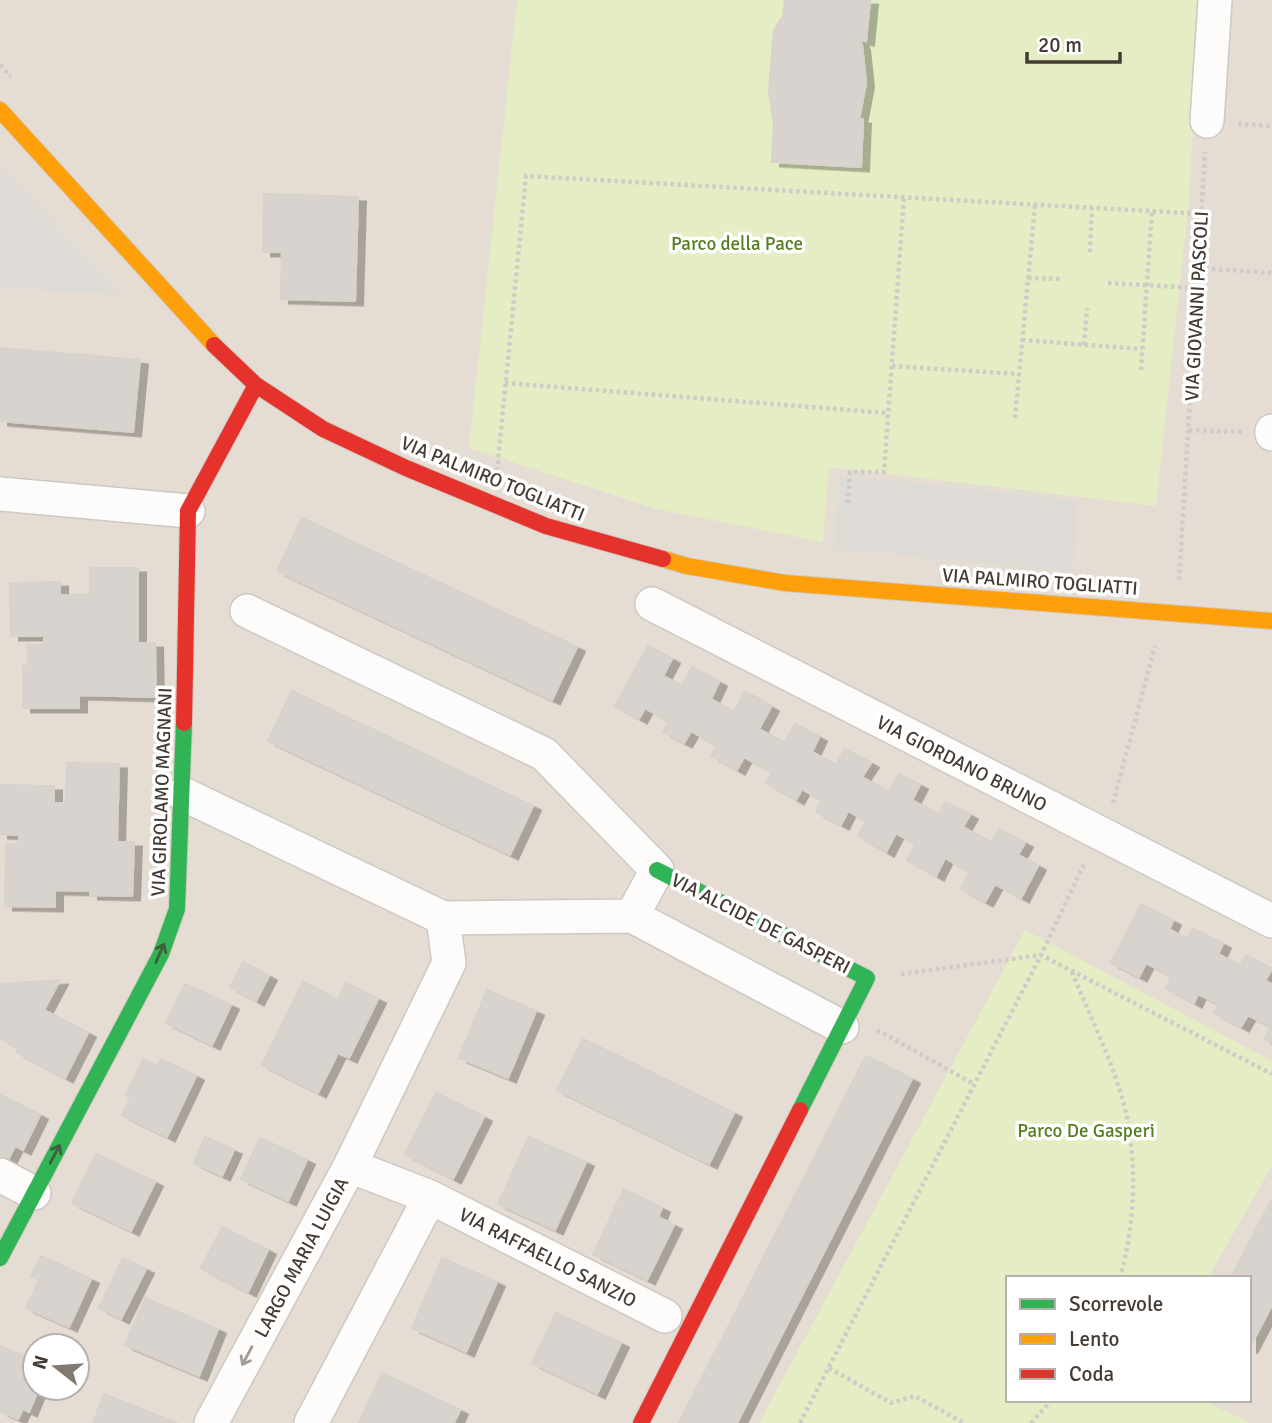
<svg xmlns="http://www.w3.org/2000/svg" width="1272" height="1423" viewBox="0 0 1272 1423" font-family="Signika,sans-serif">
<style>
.residential{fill:#e5ddd3;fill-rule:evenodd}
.green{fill:#e4edc3}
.parking{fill:#dfdbd6}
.building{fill:#d8d3ce;stroke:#d8d2cc;stroke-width:2;filter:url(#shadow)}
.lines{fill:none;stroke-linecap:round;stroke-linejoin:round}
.street-casing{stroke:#ccc8c3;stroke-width:36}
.fast-casing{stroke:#d1c9be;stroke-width:18}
.slow-casing{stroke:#d1c9be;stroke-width:18}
.jam-casing{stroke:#d1c9be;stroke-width:18}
.path{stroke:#d1cbc8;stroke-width:4.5;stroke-dasharray:3.5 3.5;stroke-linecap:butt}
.street{stroke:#fdfcfb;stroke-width:33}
.fast{stroke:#30b455;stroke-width:16}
.slow{stroke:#ff9f0a;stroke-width:16}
.jam{stroke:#e5322d;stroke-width:16}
.oneway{stroke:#3f5f3c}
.oneway2{stroke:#a29c96}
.labels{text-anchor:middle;stroke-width:7;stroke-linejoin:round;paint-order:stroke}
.park-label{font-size:19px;fill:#547e1f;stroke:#fff}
.street-label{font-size:19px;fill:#463b32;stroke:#fff}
</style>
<defs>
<filter id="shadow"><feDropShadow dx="8" dy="4.5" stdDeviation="0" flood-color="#0004"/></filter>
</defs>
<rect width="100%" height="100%" fill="#f0ece7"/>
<path class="residential" d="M0,0H1272V1423H0ZM1008,1278H1249V1400H1008ZM35,1346H77V1388H35Z"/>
<path class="green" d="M517,0H1200L1189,200L1156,506L829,467L823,542L656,509L469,448Z
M1025,930L1272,1061V1166L1208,1278H1008V1400H1202L1251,1423H759Z"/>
<path class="parking" d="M0,165L120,294L0,289Z
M840,475L1077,501L1074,572L834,549Z"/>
<path class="building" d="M785,0H870L866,41L859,40L849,23L833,19L818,24L801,13L783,18Z
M801,13L818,24L833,19L849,23L862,45L866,83L857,130L847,142H826L805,151L788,149L775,132L769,91L774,30L781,19Z
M859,119H863L861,167L772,162L774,125L775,132L788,149L805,151L826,142H847L857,130Z
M264,194L358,197L355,301L281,299L282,252H263Z
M0,348L140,360L133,432L0,421Z
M302,518L577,647L552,700L277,571Z
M90,568H138V643H155L156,697L79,695V708H23V666H28V645H44V636H11L10,583L60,582V595H90Z
M648,646L672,659L663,676L682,686L692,667L719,682L711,699L734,712L745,692L771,707L759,729L784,743L795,724L819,737L812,752L836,765L845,749L871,763L862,777L889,792L899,774L920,785L912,800L939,815L946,802L970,815L963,827L991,843L999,829L1025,843L1018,855L1038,866L1021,898L995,884L985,902L961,889L970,872L945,858L936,876L907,860L916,844L896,833L886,852L858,836L866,821L848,811L841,825L816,812L822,800L802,789L796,800L766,783L772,773L744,757L737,770L711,756L717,745L691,731L684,743L663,732L669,721L645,708L639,719L615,706Z
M292,691L533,806L510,855L268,741Z
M67,763L119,764L117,842H134L132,896L90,895V891L55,890V907L5,906L6,844H19V835L0,834V785L54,786V803H66Z
M1141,904L1173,921L1169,929L1187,939L1193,928L1223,944L1218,954L1240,966L1246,955L1272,969L1265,981L1272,984V1043L1264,1039L1271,1027L1248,1015L1241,1027L1214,1013L1219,1004L1198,994L1194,1003L1166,988L1172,976L1146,963L1139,977L1111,963Z
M243,962L269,976L256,1001L230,987Z
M60,980L44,1010L88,1033L65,1078L16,1052L18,1048L0,1038V984Z
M303,982L338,1000L346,983L378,999L349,1058L338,1053L318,1093L262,1065Z
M185,984L231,1005L212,1045L166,1023Z
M487,990L536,1011L508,1078L459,1058Z
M583,1039L734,1113L709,1164L557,1090Z
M866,1056L912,1079L737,1423H679Z
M143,1059L157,1066L161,1059L196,1076L167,1137L122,1115L131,1097L126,1095Z
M436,1093L484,1117L453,1179L405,1154Z
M0,1095L40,1115L23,1150L15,1146L8,1160L0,1156Z
M205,1137L234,1150L222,1176L194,1163Z
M529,1137L586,1162L555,1230L498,1204Z
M260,1138L307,1160L288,1201L241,1179Z
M96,1154L155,1182L131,1231L72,1203Z
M624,1189L662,1208L658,1217L674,1225L647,1280L593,1254Z
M1272,1199V1305L1249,1349V1278H1231Z
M222,1227L268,1250L248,1292L201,1268Z
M41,1256L91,1279L69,1327L26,1308L39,1280L31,1276Z
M123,1258L146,1269L121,1319L99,1308Z
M442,1258L497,1282L466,1352L412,1328Z
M145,1298L218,1329L199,1376L125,1345Z
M556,1313L621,1343L597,1394L532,1363Z
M0,1346L35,1361V1388H39L29,1412L23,1409L18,1419L0,1411Z
M382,1373L460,1410L454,1423H359Z
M104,1394L177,1423H93Z"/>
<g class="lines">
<defs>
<path id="street" d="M1207,121L1215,0
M1272,431V434
M0,494L188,511
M652,604L1272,921
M247,611L544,754L657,870L632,916
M183,794L443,918L632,916L842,1027
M350,1166L430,1197L665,1316
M0,1175L34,1193
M211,1423L350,1166L449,963L443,918
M311,1423L430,1197"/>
<path id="fast" d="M657,870L867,978L800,1110
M0,1258L161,954L177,909L184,723"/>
<path id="slow" d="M0,110L214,345
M663,559L687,566L785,583L1272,621"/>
<path id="jam" d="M214,345L256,385L323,429L406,468L546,526L663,559
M184,723L188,511L256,385
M641,1423L800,1110"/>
</defs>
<use href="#street" class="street-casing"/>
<use href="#fast" class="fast-casing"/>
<use href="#slow" class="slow-casing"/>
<use href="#jam" class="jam-casing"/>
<path class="path" d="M0,65L11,77
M1238,124L1272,126
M1090,252L1092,208
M1198,268L1272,273
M1028,278L1063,279
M1108,283L1197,288
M1022,340L1142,349
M1084,345L1087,308
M892,366L1018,374
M1141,370L1152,212
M505,383L888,413
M1015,418L1035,205
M1189,430L1242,432
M497,471L526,176L1202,214
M848,503L850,472H884L904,197
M1179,580L1205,152
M1113,803L1155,646
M1072,972C1090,1017 1120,1076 1128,1123C1137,1175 1134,1227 1120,1278
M901,974L1041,955L1272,1074
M877,1030L974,1084
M829,1368L891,1403L915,1396L964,1423
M800,1423L1041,955L1085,862
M1031,1423L1052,1400"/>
<use href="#street" class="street"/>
<use href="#fast" class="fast"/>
<use href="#slow" class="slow"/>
<use href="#jam" class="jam"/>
</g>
<defs><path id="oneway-shaft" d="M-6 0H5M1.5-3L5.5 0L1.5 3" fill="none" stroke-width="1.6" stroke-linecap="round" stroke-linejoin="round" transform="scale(1.75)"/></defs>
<g class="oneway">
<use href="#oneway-shaft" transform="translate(160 953) rotate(-66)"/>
<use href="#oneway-shaft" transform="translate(55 1154) rotate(-62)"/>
</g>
<use class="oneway2" href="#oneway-shaft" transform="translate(247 1356) rotate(118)"/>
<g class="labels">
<g class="park-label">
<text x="737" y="250">Parco della Pace</text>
<text x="1086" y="1137">Parco De Gasperi</text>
</g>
<g class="street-label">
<text transform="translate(1196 306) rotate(-87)" y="7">VIA GIOVANNI PASCOLI</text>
<text transform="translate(493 478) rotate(22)" y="7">VIA PALMIRO TOGLIATTI</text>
<text transform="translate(1040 581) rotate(4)" y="7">VIA PALMIRO TOGLIATTI</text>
<text transform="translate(962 763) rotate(27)" y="7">VIA GIORDANO BRUNO</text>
<text transform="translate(161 792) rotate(-88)" y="7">VIA GIROLAMO MAGNANI</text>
<text transform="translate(761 923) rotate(27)" y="7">VIA ALCIDE DE GASPERI</text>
<text transform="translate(301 1257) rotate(-62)" y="7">LARGO MARIA LUIGIA</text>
<text transform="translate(548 1257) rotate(27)" y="7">VIA RAFFAELLO SANZIO</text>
</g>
</g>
<rect x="1006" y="1276" width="245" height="126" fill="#ffffff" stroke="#b5b1ad" stroke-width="2"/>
<rect x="1020" y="1299" width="35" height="10" fill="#30b455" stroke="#b5b1ad" stroke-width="2"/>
<text x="1069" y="1311" font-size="21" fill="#463b32">Scorrevole</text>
<rect x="1020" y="1334" width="35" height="10" fill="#ff9f0a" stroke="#b5b1ad" stroke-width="2"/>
<text x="1069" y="1346" font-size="21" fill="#463b32">Lento</text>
<rect x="1020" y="1369" width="35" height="10" fill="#e5322d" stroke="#b5b1ad" stroke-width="2"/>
<text x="1069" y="1381" font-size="21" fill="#463b32">Coda</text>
<g transform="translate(56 1367) rotate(287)"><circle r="33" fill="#ffffff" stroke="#b5b1ad" stroke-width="2"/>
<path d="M0-5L12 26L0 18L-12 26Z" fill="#827971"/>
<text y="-10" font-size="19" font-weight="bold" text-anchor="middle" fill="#463b32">N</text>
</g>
<path d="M1027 52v10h93v-10" fill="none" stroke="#463b32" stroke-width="3.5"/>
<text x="1038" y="52" font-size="21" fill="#463b32" stroke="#ffffff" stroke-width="5" paint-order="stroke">20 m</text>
</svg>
